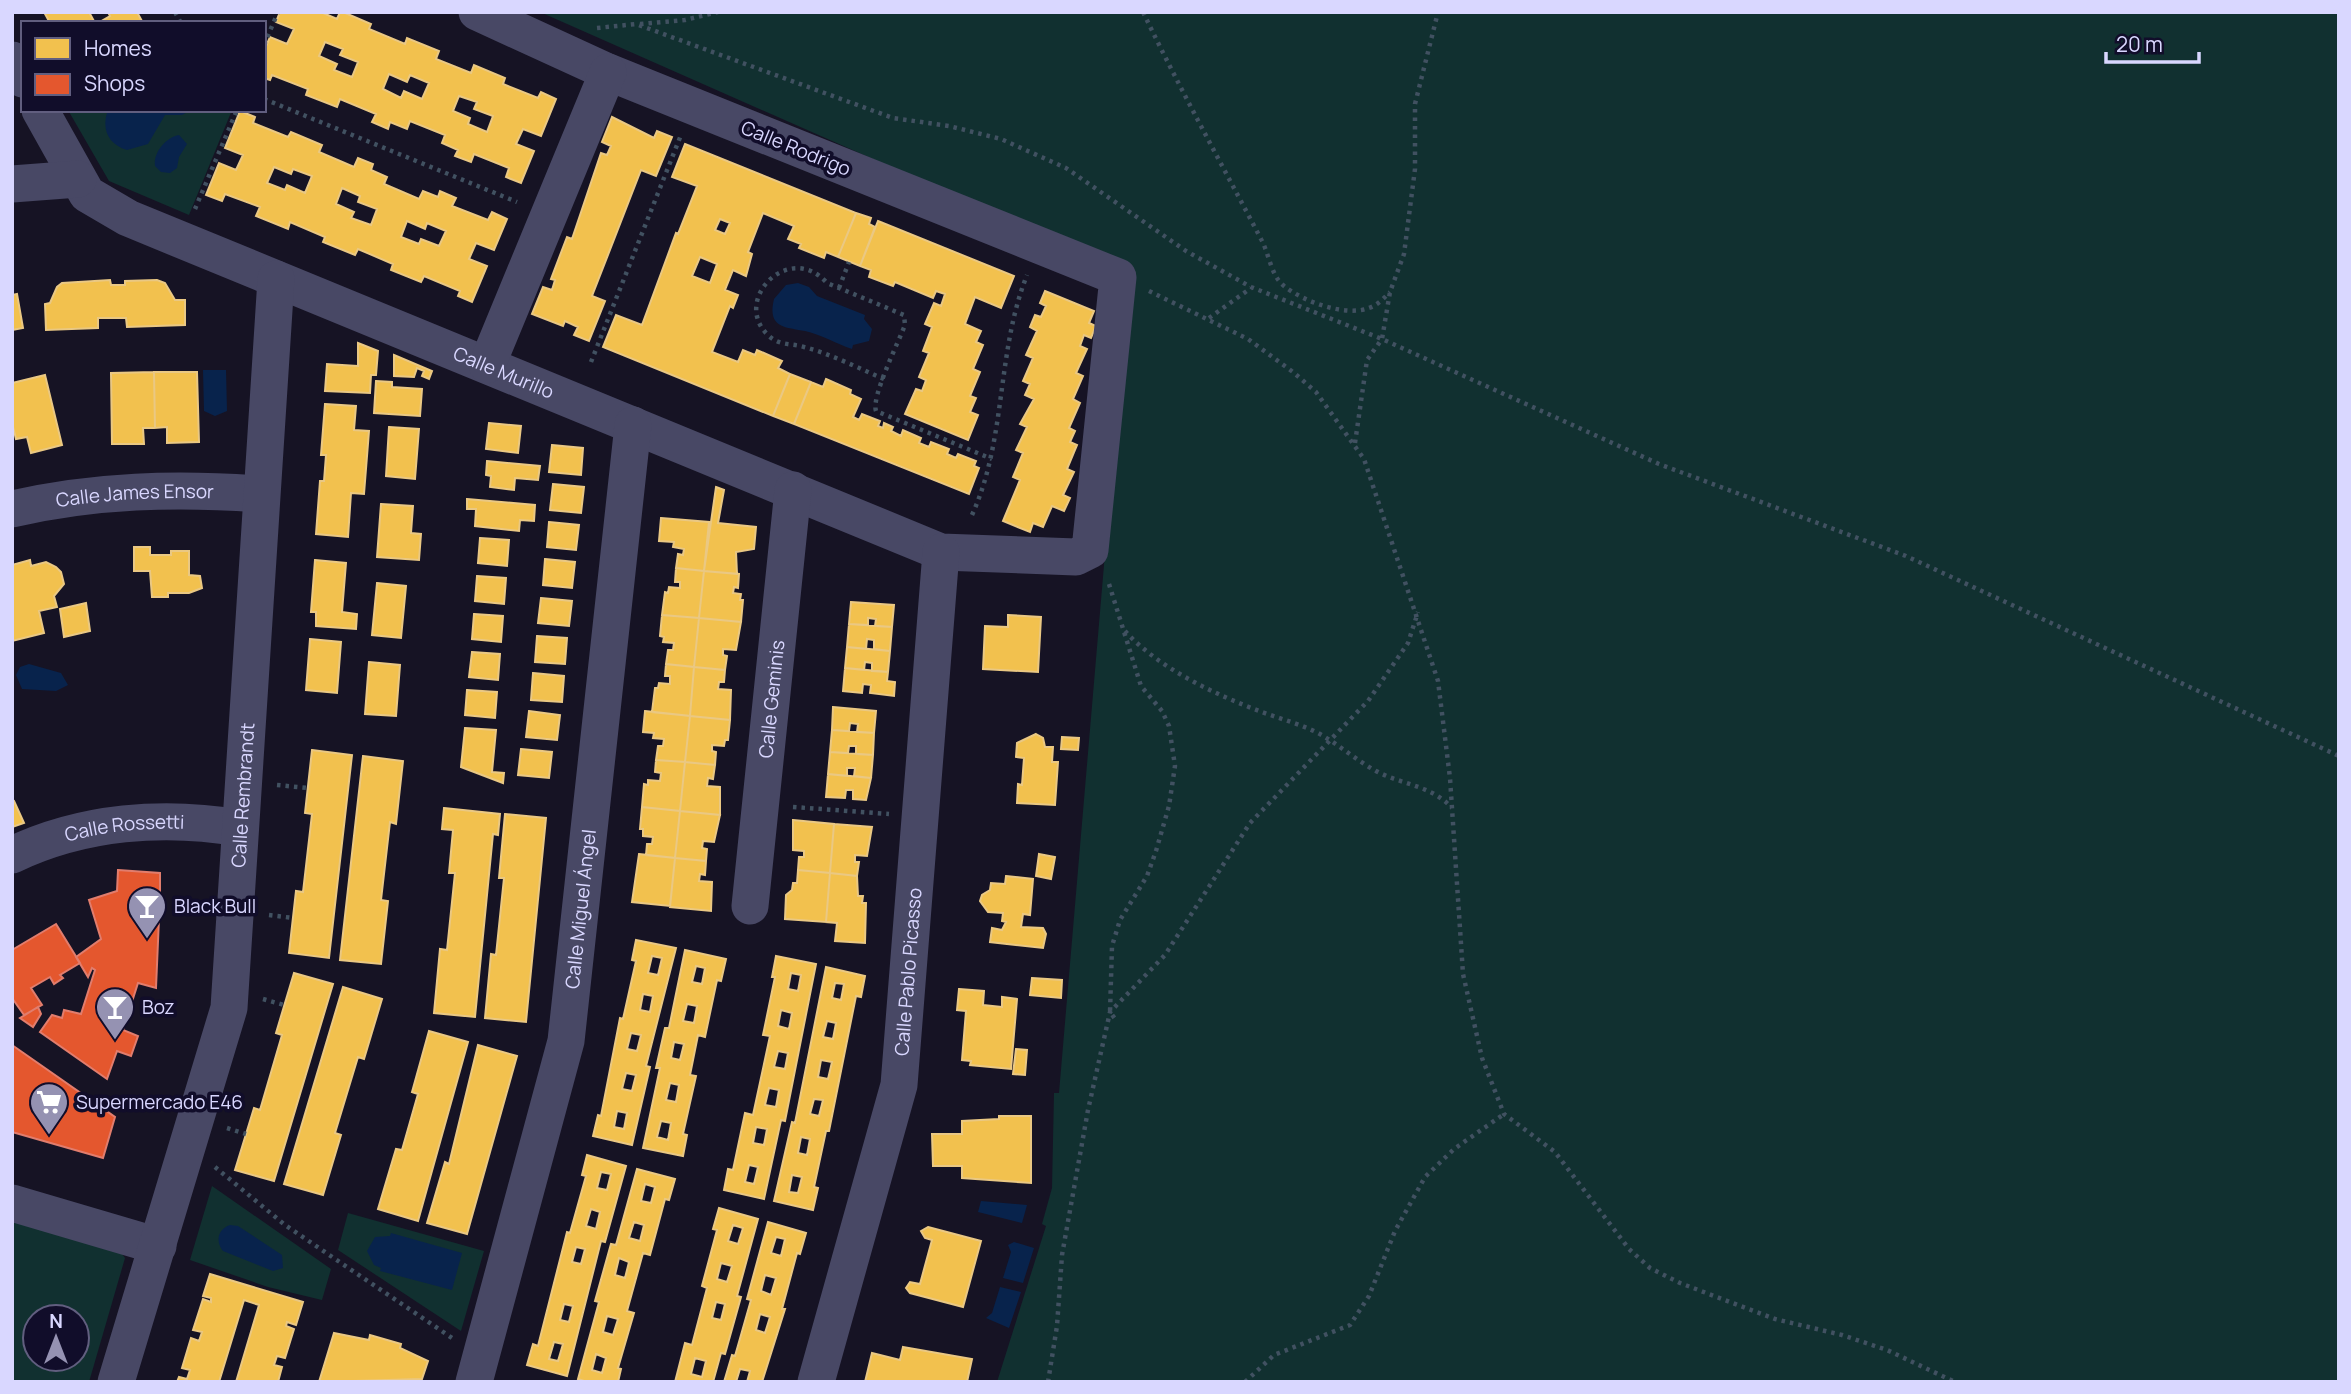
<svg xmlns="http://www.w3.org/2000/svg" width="2351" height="1394" viewBox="0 0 2351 1394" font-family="Manrope,sans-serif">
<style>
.green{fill:#113030;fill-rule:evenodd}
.water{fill:#08234c}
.homes{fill:#f2c14e;stroke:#eac883;stroke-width:2;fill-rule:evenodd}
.shops{fill:#e4572e;stroke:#e17d6d;stroke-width:2}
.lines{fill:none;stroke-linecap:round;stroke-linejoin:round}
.path{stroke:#415161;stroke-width:4.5;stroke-dasharray:3.5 5;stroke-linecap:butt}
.minor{stroke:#484865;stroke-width:37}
.labels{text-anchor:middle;stroke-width:7;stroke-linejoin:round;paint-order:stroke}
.street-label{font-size:19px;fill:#d9d7ff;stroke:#110d2a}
.poi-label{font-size:19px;fill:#d9d7ff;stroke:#110d2a;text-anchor:start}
</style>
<rect width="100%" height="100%" fill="#161324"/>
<path class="green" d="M540,12H2339V1382H997L1046,1226L1042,1224L1052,1188L1054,1093H1059L1129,272Z
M68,110H232L189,215L109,181Z
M212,1186L331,1269L322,1300L268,1287L190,1260Z
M348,1213L484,1251L461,1331L338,1250Z
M12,1221L122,1254L125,1258L89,1382H12ZM35,1317H77V1359H35Z"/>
<path class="water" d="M108,110H191L182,115H165L148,144L127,150C108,144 101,129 108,110Z
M179,135L187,144L179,157L177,168L170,173L161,172L155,166C153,153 166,137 179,135Z
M798,283L809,287L817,296L865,315L864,319L872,329L869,341L853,345L852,349C837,344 820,334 805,331C785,327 767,328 774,299L786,285Z
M203,370H226L227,411L215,416L204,411Z
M29,664L61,673L68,685L56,691L22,689L16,675L20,667Z
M981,1201L1027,1205L1022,1223L978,1212Z
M230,1225L238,1226L282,1255L283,1268L273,1271L223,1251C215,1241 218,1229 230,1225Z
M391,1233L462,1253L452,1290L380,1271L381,1268L374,1265L367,1251L375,1237L390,1236Z
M1014,1242L1034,1248L1023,1283L1003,1278L1011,1252L1008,1245Z
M1000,1287L1021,1292L1009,1328L986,1318L992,1313Z"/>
<path class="homes" d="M44,12H89L95,23H50Z
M108,12H137L143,23H98L110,16Z
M280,12H321L337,19L340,12H343L371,24L369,29L405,44L407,38L439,51L436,59L471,73L474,65L505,78L503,84L538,98L541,92L556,99L541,136L523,129L516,144L534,151L521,183L506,177L509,168L474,154L471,162L455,156L458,150L442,143L445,135L410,121L407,129L390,122L388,129L372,122L376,114L340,99L337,107L306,95L308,89L272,75L270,80L264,78V51L270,37L287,44L294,29L276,22ZM325,42L343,49L340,55L358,62L352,77L334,70L337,64L319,56ZM389,74L407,82L410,75L429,83L422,99L404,91L401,98L383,89ZM459,96L477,102L474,109L493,116L487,132L468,124L470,118L453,111Z
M240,111L255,117L253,123L288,137L291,132L322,145L319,152L354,167L358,158L373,164L371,170L387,177L384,184L419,199L423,191L438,197L440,191L456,198L452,206L488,220L492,212L507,219L494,250L476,243L469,259L487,266L472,302L458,296L460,291L424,276L421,282L391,270L393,264L358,249L355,255L323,242L325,237L290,222L288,229L256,216L260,207L225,194L222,201L206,195L219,163L236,170L243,155L225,148ZM274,167L291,174L293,169L312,176L305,193L287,185L285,190L267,183ZM342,188L360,196L358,202L377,209L371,225L351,218L354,212L336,204ZM407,221L425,229L427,223L446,231L439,246L421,239L419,244L401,237Z
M612,117L654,138L657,131L672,137L656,176L641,170L592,296L605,301L589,341L574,335L578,327L565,321L563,326L532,314L543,287L552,290L555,280L551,279L567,237L572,239L601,153L607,155L611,146L602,142Z
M685,144L856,213L838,257L826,252L824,258L799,248L801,244L788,239L794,226L763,213L748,252L752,254L746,276L733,270L725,290L738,295L733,308L730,306L712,352L738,362L743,350L755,355L757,350L782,361L778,368L790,374L773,416L603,347L616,315L642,325L676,233L678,234L697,186L672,177ZM720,219L730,223L725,234L715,230ZM700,257L717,264L710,283L692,276Z
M856,213L871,218L869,224L875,227L860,266L838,257Z
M878,221L1014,276L1001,308L975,297L965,324L981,331L976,342L983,345L973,369L980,372L970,396L976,398L970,412L978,415L968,440L905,414L916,389L922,391L926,380L919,377L929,353L923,351L932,327L925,324L934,303L941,306L945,294L936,291L933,298L895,282L893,286L869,277L871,270L860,266Z
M110,280L111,285H125V281L157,280L165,283L175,300H185V325L127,327L126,318H98V328L46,330L45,304L50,303L57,287L62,283Z
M1045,291L1094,311L1089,323L1096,326L1091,338L1084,335L1080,346L1087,349L1076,373L1083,376L1073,399L1080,403L1069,428L1075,431L1070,442L1077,445L1067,469L1074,472L1063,495L1070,498L1064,511L1052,506L1043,527L1033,523L1030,532L1003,521L1020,480L1013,477L1023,453L1016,450L1027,427L1020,424L1034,399L1025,395L1030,384L1023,381L1033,358L1026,355L1037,331L1030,327L1035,315L1041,317L1046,306L1040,303Z
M17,294L23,328L12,330V295Z
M358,343L378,351L376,375H371L370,393L325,391L327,364L358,366Z
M394,355L432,371L429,379L422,376L424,371L417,368L414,377L394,376Z
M154,372L155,428H143L144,444H112L111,373Z
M154,372H197L199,442L167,443V427L155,428Z
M790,374L811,382L794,424L773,416Z
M45,375L62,445L31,453L27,437L16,439L12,423V383Z
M826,379L851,390L850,394L861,399L853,417L859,420L862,414L880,421L878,426L883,428L884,423L893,427L891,431L901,436L903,430L921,438L919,443L929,447L931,442L949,449L947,454L956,458L958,454L976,461L974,466L979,468L969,494L794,424L811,382L823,387Z
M376,381L392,382V387L422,389L420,416L374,413Z
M325,404L356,406L354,430L369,431L364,494L351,493L348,537L316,534L320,481H324L326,455H321Z
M489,423L521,426L518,453L486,449Z
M389,427L419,429L415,479L386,476Z
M552,445L583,448L581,475L549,472Z
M487,461L540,466L538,480L515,478L514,490L490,487L491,476L486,475Z
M553,484L584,487L581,513L550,510Z
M716,487L724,490L718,523L756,527L754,549L736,552L737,574L704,571Z
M467,499L535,505L534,521L520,520L519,531L475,526L476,509H467Z
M381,504L413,506L411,533L421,534L419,560L377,557Z
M661,518L709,522L704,571L676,568L678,554L683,555L684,549L673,547L674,542L659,541Z
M549,522L579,525L576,550L547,547Z
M480,538L509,540L507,566L478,563Z
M134,547H150V555H171V551H189V575L200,576L202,588L189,593H168V597H152L150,571H134Z
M545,559L575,562L572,588L543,585Z
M30,560L31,566L46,562L56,567L61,572L64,584L54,596L57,607L39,611L44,633L12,641V565Z
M315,560L346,563L342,612L357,614L356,629L316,626V612H311Z
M676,568L704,571L699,618L662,615L665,592L668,593L669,587L680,588V582H675Z
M704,571L739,574L738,588L734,587L733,593L741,594L740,600H743L741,622L699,618Z
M477,576L506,578L504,604L475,601Z
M377,583L406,586L401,638L372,635Z
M541,598L572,601L569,626L538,623Z
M851,602L894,605L892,627L875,626L876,619L868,618V625L849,624Z
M86,603L90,631L64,637L60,609Z
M474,614L503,616L501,642L472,639Z
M662,615L699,618L694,667L666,664L668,650H673L674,643L663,642L664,637L660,636Z
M1008,615L1041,617L1038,672L983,669L985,626L1008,627Z
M699,618L741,622L736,650L723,649V655L727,656L725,670L694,667Z
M849,624L892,627L890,651L874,649V640L867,639L866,649L847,647Z
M537,636L567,638L565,664L535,662Z
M310,639L341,642L337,693L306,690Z
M847,647L890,651L888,672L872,671V663L865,662L864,670L845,668Z
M472,652L500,654L498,680L469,677Z
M369,662L400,665L396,716L365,714Z
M666,664L694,667L690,716L652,712L655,688H658L659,683L670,684V676H665Z
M694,667L725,670L724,682H719L718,689L731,690L730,720L690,716Z
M845,668L888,672L887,681L895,682L894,696L870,693L871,685L863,684L862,693L843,691Z
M533,673L564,676L562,702L531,700Z
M467,690L497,692L495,718L465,715Z
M833,707L876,711L874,733L857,732L858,724L850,723L849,731L832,730Z
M529,711L560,715L557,740L526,737Z
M645,711L690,716L685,762L656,760L658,746H663L664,739L653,738L654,733L643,732Z
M690,716L730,720L728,740H725L724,746L712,745V751L716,752L715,765L685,762Z
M465,728L496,730L492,772L504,773L503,783L461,767Z
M832,730L874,733L873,755L856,754V746H849L848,753L830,752Z
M1036,734L1043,738L1045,747H1053L1052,762H1058L1055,805L1017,803L1018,784L1022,785L1024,758L1016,757L1017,743Z
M1062,737L1079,738L1078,750L1061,749Z
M521,749L552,752L549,778L518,775Z
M312,750L352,755L329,958L289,953L296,891L303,892L312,814L305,813Z
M830,752L873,755L871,778L854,776L855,768H847V776L828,774Z
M363,756L403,761L396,824L390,822L381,900L388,901L381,964L340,960Z
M656,760L685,762L680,811L642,807L644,784L648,785V780L660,781L661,773L655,772Z
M685,762L715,765L713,779L708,778L707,786L720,787V815L680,811Z
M828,774L871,778L866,800L853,799V790H846L845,798L826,797Z
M14,801L24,823L12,827V802Z
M642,807L680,811L675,858L646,855L647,844H652L653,837L643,836V829H640Z
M444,808L500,814L498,835L493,834L475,1017L434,1013L440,949L447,950L455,873H449L453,830L442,829Z
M680,811L720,815L714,842L703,841L702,848L707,849L706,861L675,858Z
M505,814L546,818L526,1022L485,1018L491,954L496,955L504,878H499Z
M793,820L834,824L830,873L798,870L799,857H804V851L793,850Z
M834,824L872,827L867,856L855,855V862H859L857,876L830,873Z
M639,854L675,858L670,906L632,902Z
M1039,854L1055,857L1051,879L1036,876Z
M675,858L706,861L705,875L700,874L699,881L712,882L711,911L670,907Z
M798,870L830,873L826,922L785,919L786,895L792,890L793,883H797Z
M830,873L857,876L858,896H863L862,903H866L865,943L835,941L837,923L826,922Z
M1006,876L1033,879L1030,915L1023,914L1021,927L1043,928L1046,934L1043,948L990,942L992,928L1002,930L1006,922L1002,921L1003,913L988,912L980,901L982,895L990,890L991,883L1005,884Z
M636,940L676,948L646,1066L650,1067L632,1145L593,1136L598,1115L601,1116L620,1018L623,1019L636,961L632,960ZM652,956L662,958L658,975L648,973ZM643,994L653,996L650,1012L640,1010ZM631,1033L641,1035L637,1051L627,1049ZM626,1073L636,1075L632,1091L622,1089ZM617,1111L627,1113L624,1129L614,1127Z
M685,950L726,959L721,981L717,980L705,1037L698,1035L690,1075L696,1076L683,1134L687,1135L683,1156L643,1148L660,1068H656L665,1028H669ZM696,966L705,968L702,984L692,982ZM687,1004L697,1006L694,1023L683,1021ZM674,1042L684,1044L680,1060L671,1058ZM670,1083L679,1085L676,1102L666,1100ZM661,1121L671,1123L668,1140L657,1137Z
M776,956L816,964L785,1121L781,1120L764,1199L724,1190L728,1169L733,1170L745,1113L753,1115L770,1036L763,1035L775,977H772ZM791,973L801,975L798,991L788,989ZM781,1010L792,1013L789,1029L778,1026ZM778,1051L788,1053L785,1069L774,1067ZM769,1088L779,1090L776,1107L765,1105ZM756,1127L767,1129L764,1145L753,1143ZM749,1165L758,1167L754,1184L745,1182Z
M826,967L865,976L861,997L856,996L829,1131H826L814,1187L818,1188L813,1210L774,1201L792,1122L795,1123ZM835,983L844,984L841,1000L832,998ZM827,1021L836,1023L833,1039L823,1037ZM821,1060L832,1062L828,1079L818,1077ZM814,1099L823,1100L819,1116L810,1114ZM801,1137L810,1139L807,1155L798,1153ZM792,1175L802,1177L798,1193L789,1192Z
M294,973L333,984L274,1181L235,1170L254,1108L260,1110L282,1035L276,1033Z
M1032,978L1062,980L1061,998L1030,995Z
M343,987L382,999L364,1059L358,1057L335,1133L341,1135L323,1195L284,1184Z
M959,989L984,991L983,1005L1002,1007V997L1017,999L1011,1069L970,1065L971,1061L962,1060L966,1011L957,1010Z
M429,1031L468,1042L418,1221L378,1209L396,1149L402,1150L418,1094L412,1092Z
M478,1045L517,1056L467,1234L427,1223L445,1162L449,1164Z
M1016,1049L1027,1050L1025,1075L1013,1074Z
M999,1116H1031V1183L962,1178V1166H933L932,1134H962V1121L999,1119Z
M587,1155L626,1166L605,1242L601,1241L567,1376L527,1365L533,1344L538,1346L567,1232L570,1233L586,1176L582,1175ZM601,1172L611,1174L607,1190L597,1188ZM591,1209L600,1212L596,1229L586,1226ZM576,1247L585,1249L581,1264L572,1262ZM564,1304L573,1306L569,1322L560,1320ZM554,1342L563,1344L558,1361L549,1359Z
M637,1169L675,1179L669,1200L665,1199L650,1255L643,1253L627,1311L634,1313L618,1368L621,1369L618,1382H587L578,1379L599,1302L595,1301L611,1244L616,1245ZM645,1184L655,1187L651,1203L641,1201ZM634,1222L644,1225L640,1241L629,1238ZM619,1258L629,1262L625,1278L615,1275ZM607,1316L618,1319L613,1335L603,1332ZM596,1354L606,1358L602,1373L592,1370Z
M719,1208L758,1219L737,1296L741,1297L725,1354L721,1353L713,1382H675L685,1343L692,1345L707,1288L702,1286L717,1230L713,1229ZM733,1225L743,1228L738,1244L728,1241ZM721,1263L732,1266L727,1282L717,1279ZM716,1302L725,1304L721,1320L712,1318ZM695,1358L706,1361L702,1377L691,1374Z
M768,1222L806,1233L800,1254L797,1253L782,1309H785L762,1382H747L750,1371L740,1369L736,1382H724L732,1355L735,1356L751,1300L747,1299ZM776,1237L785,1239L781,1256L771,1253ZM765,1275L776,1278L771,1295L761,1291ZM760,1314L770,1317L765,1333L756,1330Z
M928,1227L981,1241L963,1307L910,1293L906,1288L910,1282L920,1284L932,1240L925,1238L921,1231Z
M210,1274L303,1302L296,1325L287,1322L286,1326L294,1329L285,1358L277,1356L274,1365L282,1367L278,1382H236L259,1305L244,1300L219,1382H177L179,1377L187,1379L190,1370L182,1368L191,1338L199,1341L202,1332L193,1330L203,1299L211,1302V1298L203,1296Z
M334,1333L369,1340L370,1335L401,1344L400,1348L428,1361L422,1379L319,1382Z
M903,1347L972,1359L967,1382H865L872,1353L900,1360Z"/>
<path class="shops" d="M118,870L160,873V895L156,988L138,983L123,1030L138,1036L131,1056L117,1051L107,1079L40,1032L52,1015L62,1018L64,1010L81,1014L95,970L92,968L88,977L76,957L101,939L89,900L117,891Z
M56,924L80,963L60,975L63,978L54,984L50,977L31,988L42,1005L24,1015L12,998V950Z
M38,1007L41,1014L33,1027L20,1018Z
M12,1045L115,1117L103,1158L12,1132Z"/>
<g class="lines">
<path class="path" d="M175,12L181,23
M1143,12C1180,89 1221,163 1261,239C1269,253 1271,276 1284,286C1304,302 1346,317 1369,308C1378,305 1384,298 1390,292
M640,24L685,20L718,12
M597,28L636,24L893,118L949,126L1001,139L1066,168L1186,251L1251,287L1382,339L1659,464L1906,556L2339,756
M264,45L278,12
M264,99L517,202
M195,209L237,110
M839,288L849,262
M1149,291L1248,339L1293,372L1316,392L1364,459L1438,681L1450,778L1463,974L1482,1058L1504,1114L1555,1152L1629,1249L1650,1268L1680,1283L1775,1319L1842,1335L1887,1350L1955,1382
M1209,318L1251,288
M591,362L681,135
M884,379C858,368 831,354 804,347C791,343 780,346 769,336C730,301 789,240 827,283L904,315L905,325C899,341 871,397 876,411L992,459
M1355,443L1367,360L1382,339L1390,292L1404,254L1415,169V104L1438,12
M972,515C1007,438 996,353 1027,275
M1109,584L1141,686L1162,711L1169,726L1175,766L1169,806L1156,851L1147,876L1120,920L1112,946L1110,1012L1116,1020
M1125,631C1158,668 1216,695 1262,712C1281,719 1300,724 1318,733C1338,744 1356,760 1376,771C1402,785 1431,785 1452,808
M277,785L308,788
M793,807L889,814
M269,915L293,918
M263,999L284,1005
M227,1128L246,1134
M215,1167L285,1225L452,1338
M1048,1382L1057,1326L1062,1255L1088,1110L1110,1012L1165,955L1250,823L1368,701L1408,643L1418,612
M1245,1382L1274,1355L1350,1325L1369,1296L1395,1231L1425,1177L1454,1149L1504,1114"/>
<g class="minor">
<path d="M12,60L23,79"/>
<path id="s1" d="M40,110L87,194L128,218L941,552L1076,557L1090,550L1118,277L608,72L477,12"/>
<path d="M12,184L78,179"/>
<path d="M487,365L608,72"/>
<path id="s2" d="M12,509C95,490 176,488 260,494"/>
<path id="s3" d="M12,855C83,821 164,815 240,828"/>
<path id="s4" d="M750,906L793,490"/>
<path d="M12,1203L158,1246"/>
<path id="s5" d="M116,1382L229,1008L276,279"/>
<path id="s6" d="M474,1382L566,1041L633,425"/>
<path id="s7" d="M816,1382L899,1085L941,552"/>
</g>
</g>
<defs>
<symbol id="bar-pin" viewBox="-11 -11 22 30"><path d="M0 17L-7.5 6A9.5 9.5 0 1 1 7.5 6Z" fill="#9592b2" stroke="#110d2a"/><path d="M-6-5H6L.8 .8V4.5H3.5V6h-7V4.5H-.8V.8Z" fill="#fff"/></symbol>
<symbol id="supermarket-pin" viewBox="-11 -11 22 30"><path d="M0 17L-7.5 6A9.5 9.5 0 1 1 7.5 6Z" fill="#9592b2" stroke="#110d2a"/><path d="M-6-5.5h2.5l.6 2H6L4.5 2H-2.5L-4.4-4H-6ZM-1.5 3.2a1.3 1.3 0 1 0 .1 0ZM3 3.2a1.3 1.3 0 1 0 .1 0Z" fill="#fff"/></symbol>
</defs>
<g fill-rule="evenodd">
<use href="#bar-pin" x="125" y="884" width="44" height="60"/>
<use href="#bar-pin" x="93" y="985" width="44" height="60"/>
<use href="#supermarket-pin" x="27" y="1080" width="44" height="60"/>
</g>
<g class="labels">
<g class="street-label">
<text transform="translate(796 148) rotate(22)" y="7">Calle Rodrigo</text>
<text dy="7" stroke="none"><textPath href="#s1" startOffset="550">Calle Murillo</textPath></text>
<text dy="7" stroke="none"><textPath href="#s2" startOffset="124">Calle James Ensor</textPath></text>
<text dy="7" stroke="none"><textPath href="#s4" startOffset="208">Calle Geminis</textPath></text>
<text dy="7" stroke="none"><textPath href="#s5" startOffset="604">Calle Rembrandt</textPath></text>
<text dy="7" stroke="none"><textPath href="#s3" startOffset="117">Calle Rossetti</textPath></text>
<text dy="7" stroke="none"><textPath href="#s6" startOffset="486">Calle Miguel Ángel</textPath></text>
<text dy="7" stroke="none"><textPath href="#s7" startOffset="422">Calle Pablo Picasso</textPath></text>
</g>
<g class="poi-label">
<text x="174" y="913">Black Bull</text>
<text x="142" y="1014">Boz</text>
<text x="76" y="1109">Supermercado E46</text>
</g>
</g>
<rect width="2351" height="1394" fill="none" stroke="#d9d7ff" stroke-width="28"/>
<rect x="21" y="21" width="245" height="91" fill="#110d2a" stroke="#615e7f" stroke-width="2"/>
<rect x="35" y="38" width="35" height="21" fill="#f2c14e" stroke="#615e7f" stroke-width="2"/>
<text x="84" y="56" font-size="21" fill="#d9d7ff">Homes</text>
<rect x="35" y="74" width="35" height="21" fill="#e4572e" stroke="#615e7f" stroke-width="2"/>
<text x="84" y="91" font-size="21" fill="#d9d7ff">Shops</text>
<g transform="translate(56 1338)"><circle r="33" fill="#110d2a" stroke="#615e7f" stroke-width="2"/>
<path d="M0-5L12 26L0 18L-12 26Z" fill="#9592b2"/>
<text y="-10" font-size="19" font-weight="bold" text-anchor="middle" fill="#d9d7ff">N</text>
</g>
<path d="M2106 52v10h93v-10" fill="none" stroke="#d9d7ff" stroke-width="3.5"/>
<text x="2116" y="52" font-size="21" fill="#d9d7ff" stroke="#110d2a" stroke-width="5" paint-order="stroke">20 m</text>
</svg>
